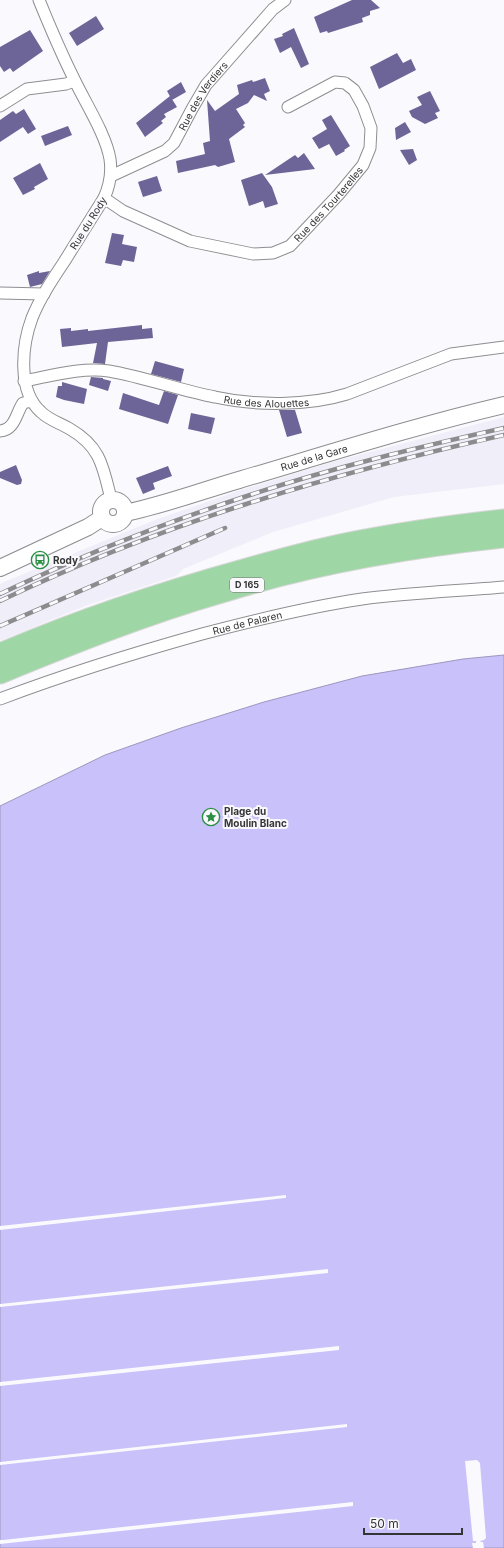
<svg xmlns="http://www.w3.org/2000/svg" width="504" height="1548" viewBox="0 0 504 1548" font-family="Inter,sans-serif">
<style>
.built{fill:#efeef9}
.water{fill:#c9c1f9;stroke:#9d97be}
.pier{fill:#faf9fd}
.building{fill:#6d6597}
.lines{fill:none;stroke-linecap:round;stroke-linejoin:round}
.street-casing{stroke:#8e8e91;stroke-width:13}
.secondary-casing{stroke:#8e8e91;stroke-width:18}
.highway-casing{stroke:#d7d7d7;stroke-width:23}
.street{stroke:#fff;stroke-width:11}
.secondary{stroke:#fff;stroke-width:16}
.highway{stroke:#9ed7a5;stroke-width:21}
.rail-casing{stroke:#8c8c8e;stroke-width:4.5}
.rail{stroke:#faf9fd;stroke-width:3;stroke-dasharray:9;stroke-linecap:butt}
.labels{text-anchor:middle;stroke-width:4;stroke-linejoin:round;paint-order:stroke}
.shield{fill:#faf9fd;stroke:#707072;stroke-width:1}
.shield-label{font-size:9px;font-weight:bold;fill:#353536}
.street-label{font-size:10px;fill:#353536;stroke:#faf9fd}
.poi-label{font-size:10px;font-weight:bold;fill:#353536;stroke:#faf9fd;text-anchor:start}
</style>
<rect width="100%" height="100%" fill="#faf9fd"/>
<path class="built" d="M504,417V484L394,497L273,532L183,569L176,576L85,606L0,641V584L4,582L155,520L241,490L336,461Z"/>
<path class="water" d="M504,655V1548H0V806L105,755L181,728L264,702L362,676L463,659Z"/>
<path class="pier" d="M286,1195V1198H285L0,1230V1226Z
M328,1269V1273L0,1307V1304Z
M339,1346V1350L0,1386V1382Z
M347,1424V1427L0,1465V1462Z
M477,1460L480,1463L486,1538L484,1540L480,1541L481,1542H483L484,1548H473L472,1543H476V1541H473L465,1461Z
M353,1502V1506L0,1544V1540H3Z"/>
<path class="building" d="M352,0H371L380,8L370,11V15L362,18L363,22L328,33L327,31L320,33L314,17Z
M96,16L104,29L77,46L69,33Z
M294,28L309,64L301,68L291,47L280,53L274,39L283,36L282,34Z
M30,30L43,51L13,72L10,68L4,72L0,66V47Z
M397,53L403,63L411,59L416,70L379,89L370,67Z
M265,78L270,91L264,94L267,101L254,95L248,103L236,109L245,123L243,125L245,127L229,139L235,162L218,167L215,165L178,173L176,161L205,154L203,143L210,141L207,100L215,111L239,94L237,85L252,80L253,82Z
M181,82L186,92L172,100L167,91Z
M430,91L440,111L435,113L438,118L425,124L412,117L409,111L422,105L417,97Z
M170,96L177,107L164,114L166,117L161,121L163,123L145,137L136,123Z
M24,109L36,129L28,134L23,127L0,142V120L13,111L16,114Z
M331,115L350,146L344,150L345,151L336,156L329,144L319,149L312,138L327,129L322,120Z
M405,122L411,132L396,140L395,128Z
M68,126L72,135L45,146L41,136Z
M413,149L417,160L409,165L400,150Z
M304,153L315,169L265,175L295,155L298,158Z
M40,163L48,179L34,187L35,189L23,195L13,178Z
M262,173L272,187L278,204L265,208L263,201L249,206L241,180Z
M157,176L162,191L143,197L138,182Z
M112,233L124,235L122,244L137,247L134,262L123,260L121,266L105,263Z
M39,271V273L50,271L42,284L30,287L27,275Z
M142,325V329L152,328L153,338L108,342L105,364L93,363L97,343L62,347L60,329L71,328V331L88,329V331Z
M155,361L184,369L181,382L151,374Z
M91,377L103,378V379L111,381L108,391L89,385Z
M62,382L87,389L84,404L64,400L56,397L58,386H62Z
M164,391L178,395L168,424L119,409L123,393L159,405Z
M279,410H295L302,433L287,437Z
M191,413L215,418L211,434L188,429Z
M16,465L22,480L21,484L17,485L0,478V472Z
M168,466L172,476L153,483L155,489L143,494L136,478Z"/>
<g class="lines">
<defs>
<g id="street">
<path d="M39,0C50,27 62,55 75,81C86,104 106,135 110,159C112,173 110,185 104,198C91,219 77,241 64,262C52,280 40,298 32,318C22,345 17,391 41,412C49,420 60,423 70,429C101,447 103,467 111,499"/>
<path d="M0,106L27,89L66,84L74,81"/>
<path id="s1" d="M111,176L165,151L174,143L192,109L206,85L273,9L285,0"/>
<path id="s2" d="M104,198L123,211L190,241L253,254L273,253L290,246L339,194L363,165L370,148L371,128L363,106L354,90L345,83L335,82L288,107"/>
<path d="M0,293L44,294"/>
<path id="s3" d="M24,381C51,376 81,367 109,371C144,377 179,390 215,397C256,406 308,406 347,394L451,354L504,347"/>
<path d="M0,431C15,430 16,413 23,403L32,401"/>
<path id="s4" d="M0,699C66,674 134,653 202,634C255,620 308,607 362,599C409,593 457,591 504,587"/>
</g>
<g id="secondary">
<circle cx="113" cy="512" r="12"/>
<path id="s5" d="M125,513C164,505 201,491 239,480C327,454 415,426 504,405"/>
<path d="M0,568L88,527L102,518"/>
</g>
<path id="highway" d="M0,654C79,620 160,593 243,570C275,561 307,552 340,545C394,534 449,526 504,520
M0,673C73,643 146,614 222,592C311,564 411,547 504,537"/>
</defs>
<use href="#street" class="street-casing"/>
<use href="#secondary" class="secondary-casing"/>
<use href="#highway" class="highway-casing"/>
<use href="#street" class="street"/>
<use href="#secondary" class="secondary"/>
<use href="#highway" class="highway"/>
<defs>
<path id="rail" d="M0,594C82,555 167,522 253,494C335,467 420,447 504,428
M0,601C160,524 331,474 504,435
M0,626L225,528"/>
</defs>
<use href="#rail" class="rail-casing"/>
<use href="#rail" class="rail"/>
</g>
<defs>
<symbol id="bus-ring" viewBox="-11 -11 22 22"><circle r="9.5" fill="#faf9fd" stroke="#2d8f43" stroke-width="1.5"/><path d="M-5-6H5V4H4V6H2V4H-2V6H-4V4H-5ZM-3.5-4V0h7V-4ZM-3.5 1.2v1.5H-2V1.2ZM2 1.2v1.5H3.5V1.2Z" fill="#2d8f43"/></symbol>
<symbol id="sight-ring" viewBox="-11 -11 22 22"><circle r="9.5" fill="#faf9fd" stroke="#2d8f43" stroke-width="1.5"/><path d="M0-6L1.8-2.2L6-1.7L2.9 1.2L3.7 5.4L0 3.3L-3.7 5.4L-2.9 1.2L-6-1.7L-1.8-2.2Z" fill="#2d8f43"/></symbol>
</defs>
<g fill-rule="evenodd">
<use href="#bus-ring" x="30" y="550" width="20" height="20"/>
<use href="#sight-ring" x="201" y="807" width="20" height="20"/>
</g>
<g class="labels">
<rect class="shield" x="230" y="578" width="34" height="14" rx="3"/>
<g class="shield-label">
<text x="247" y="588">D 165</text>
</g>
<g class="street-label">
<text dy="4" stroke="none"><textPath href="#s1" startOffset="127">Rue des Verdiers</textPath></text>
<text dy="4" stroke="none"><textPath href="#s2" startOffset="256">Rue des Tourterelles</textPath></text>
<text transform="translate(88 223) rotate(-58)" y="4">Rue du Rody</text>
<text dy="4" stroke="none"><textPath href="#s3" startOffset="247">Rue des Alouettes</textPath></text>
<text dy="4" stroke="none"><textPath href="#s5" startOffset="197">Rue de la Gare</textPath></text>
<text dy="4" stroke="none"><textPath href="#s4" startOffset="259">Rue de Palaren</textPath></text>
</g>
<g class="poi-label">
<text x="53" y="564">Rody</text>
<text x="224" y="815">Plage du<tspan x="224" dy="12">Moulin Blanc</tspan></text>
</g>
</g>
<path d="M364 1528v6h98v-6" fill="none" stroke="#353536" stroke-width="2"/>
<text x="370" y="1528" font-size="12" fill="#353536" stroke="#faf9fd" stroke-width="3" paint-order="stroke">50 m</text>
</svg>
